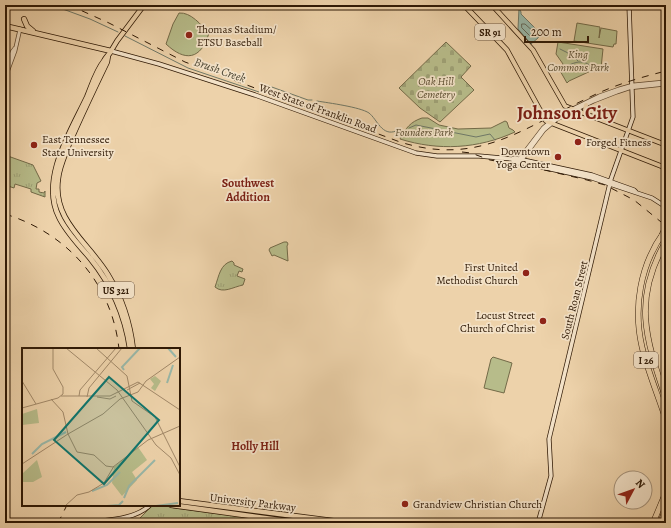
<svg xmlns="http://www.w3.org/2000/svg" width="671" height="528" viewBox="0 0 671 528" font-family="Alegreya,serif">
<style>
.grass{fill:url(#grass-tufts);stroke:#736a48}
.cemetery{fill:url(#cemetery-stones);stroke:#736a48}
.green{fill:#b7bc8a;stroke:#736a48}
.water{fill:#99b8a9;stroke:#6f7867}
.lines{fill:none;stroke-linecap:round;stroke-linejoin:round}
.shore{stroke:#646857;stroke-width:1}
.stream{stroke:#6f7867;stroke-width:1}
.tertiary-casing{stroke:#5e472e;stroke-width:4.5}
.secondary-casing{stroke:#2f1905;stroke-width:5}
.primary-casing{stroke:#2f1905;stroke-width:5.5}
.trunk-casing{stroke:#2f1905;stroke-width:6}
.motorway-casing{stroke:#2f1905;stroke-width:6}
.tertiary{stroke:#f3e2c8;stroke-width:3}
.secondary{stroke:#f3e2c8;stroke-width:3.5}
.primary{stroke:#edd2aa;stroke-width:4}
.trunk{stroke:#edd2aa;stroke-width:4.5}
.motorway{stroke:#edd2aa;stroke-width:5}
.rail{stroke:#2f1905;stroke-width:1;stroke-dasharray:7 7;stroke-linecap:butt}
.motorway-bridge-casing{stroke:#2f1905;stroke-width:6;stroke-linecap:butt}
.motorway-bridge{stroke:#edd2aa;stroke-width:5}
.poi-dot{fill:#8f2418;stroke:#f3e2c8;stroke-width:1.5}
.labels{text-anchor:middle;stroke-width:3.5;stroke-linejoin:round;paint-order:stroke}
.shield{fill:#f3e2c8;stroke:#6a5540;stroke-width:1}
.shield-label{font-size:10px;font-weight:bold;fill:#2f1905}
.poi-label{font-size:11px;fill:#2f1905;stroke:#f3e2c8;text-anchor:start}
.park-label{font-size:11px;font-style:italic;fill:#584a2d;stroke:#f3e2c8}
.street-label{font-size:11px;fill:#2f1905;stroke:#f3e2c8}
.water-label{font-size:12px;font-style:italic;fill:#4f4936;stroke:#f3e2c8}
.neighbourhood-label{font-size:12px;font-weight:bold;fill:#7a1f14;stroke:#f3e2c8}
.town-label{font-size:19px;font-weight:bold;fill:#7a1f14;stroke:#f3e2c8}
.inset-river{fill:none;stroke:#99b8a9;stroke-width:2}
.inset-road{fill:none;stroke:#a18868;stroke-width:1}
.view{fill:#0f766e;fill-opacity:0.15;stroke:#0f766e;stroke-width:2}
.inset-edge{fill:none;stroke:#2f1905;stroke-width:2}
</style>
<defs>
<pattern id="grass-tufts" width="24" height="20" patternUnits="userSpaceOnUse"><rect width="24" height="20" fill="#b7bc8a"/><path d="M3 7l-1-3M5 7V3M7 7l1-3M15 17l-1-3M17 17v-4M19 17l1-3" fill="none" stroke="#9ea176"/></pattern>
<pattern id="cemetery-stones" width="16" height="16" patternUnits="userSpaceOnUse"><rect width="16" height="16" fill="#b7bc8a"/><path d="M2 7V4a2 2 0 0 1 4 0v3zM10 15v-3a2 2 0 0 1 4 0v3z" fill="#9ea176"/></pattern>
</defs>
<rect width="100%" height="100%" fill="#edd2aa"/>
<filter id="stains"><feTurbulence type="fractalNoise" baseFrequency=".005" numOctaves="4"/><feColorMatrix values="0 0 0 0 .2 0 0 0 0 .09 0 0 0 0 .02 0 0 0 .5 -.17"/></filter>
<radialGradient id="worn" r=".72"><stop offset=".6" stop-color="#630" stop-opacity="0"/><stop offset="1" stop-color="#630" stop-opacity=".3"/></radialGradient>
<path class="grass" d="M5,155L33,165L41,181L37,183L36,189H39V192L44,193L45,191V197L31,192V189L15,184L14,188L5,185Z
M232,261L234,263V265L243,269L242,272L239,271L237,276L245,279L243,285C233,287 223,294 215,287C219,276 220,264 232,261Z
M153,505H165L174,508L290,523H135Z"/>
<path class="cemetery" d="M446,42L471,66L461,77L474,90L440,122L420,108L399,88Z"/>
<path class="green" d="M179,13C191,12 201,25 209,33C201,60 185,62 166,44L173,24Z
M577,23L600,27L599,38L601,28L617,31L616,44H614L613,47L574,41Z
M558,42L603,49L601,68L595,69L569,81L567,83L559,69L563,64L556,54Z
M422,118H428L439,125L458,129L491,128L505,121L507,122L509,128L513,130L515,132C478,149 438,151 400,139C406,128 410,122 422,118Z
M284,242H287L288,244L287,246L288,261L274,255L272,256L269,250L270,248Z
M493,357L512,363L504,393L484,388L491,359Z"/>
<path class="water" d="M519,8L521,12V14L538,31H540L542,33L538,38L531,44L518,29Z"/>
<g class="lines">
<path class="shore" d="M522,24H525L535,33V36L531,37L522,28Z"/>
<path class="stream" d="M56,5L60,8L90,19L118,32
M125,36L188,68L259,92L266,86H269L308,100H312
M560,49L572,55L578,61
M563,68C575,62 583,58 593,68
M317,101C329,103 360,107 369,113C377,119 382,137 396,131
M409,128L416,125L476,137L490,134L495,140"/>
<defs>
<path id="tertiary" d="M5,71L12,52L15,48
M5,78L15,51L20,29
M666,83L664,82L633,85L619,89L599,96L556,117L543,128L517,162L518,165L544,130L557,119L594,101L617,92L629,88L666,84"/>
<path id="secondary" d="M111,51L159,64L255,95L416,153L437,156H479L512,159L514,158L592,175L634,190L636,192
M512,159L514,161L592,178L652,198L666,207
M86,523C106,520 135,520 150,505
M538,523L551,476L549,439L611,179L633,117L629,5"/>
<path id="primary" d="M464,5L507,50L546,121L666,168
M492,5L533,50L565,106L666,145
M111,51L117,41L144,5
M586,105L585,110L589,116"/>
<path id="trunk" d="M24,19L27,26L33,31
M5,26L111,51C109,55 106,57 104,61C96,71 92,85 87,97C71,131 40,179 59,217C66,232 79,245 90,258C112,285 125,314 130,349
M108,56L107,62C94,89 81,116 69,144C65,155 59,167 58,179C52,221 89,243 108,275C122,298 130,323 133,349
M179,501L349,523
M171,505L302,523"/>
<path id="motorway" d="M664,232C640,265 633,308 642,347C648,372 658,395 666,420
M666,241C632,300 646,339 666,399
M653,523L666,492
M660,523L666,509"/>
</defs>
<use href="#tertiary" class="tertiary-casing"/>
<use href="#secondary" class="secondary-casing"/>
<use href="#primary" class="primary-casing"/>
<use href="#trunk" class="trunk-casing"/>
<use href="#motorway" class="motorway-casing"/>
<use href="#tertiary" class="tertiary"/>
<use href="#secondary" class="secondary"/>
<use href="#primary" class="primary"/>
<use href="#trunk" class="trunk"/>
<use href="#motorway" class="motorway"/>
<path class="rail" d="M69,5L109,23L185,62L400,142C477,166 520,130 586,99C611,86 638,78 666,71
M462,152L471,153L490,160L540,169L587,180L605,185L634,200L666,226
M5,214C67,233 112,283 119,349
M58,523L67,505"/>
<defs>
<path id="motorway-bridge" d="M662,235L666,226"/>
</defs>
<use href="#motorway-bridge" class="motorway-bridge-casing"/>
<use href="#motorway-bridge" class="motorway-bridge"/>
</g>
<g class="poi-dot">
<circle cx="189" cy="35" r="4"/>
<circle cx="578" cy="142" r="4"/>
<circle cx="34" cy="145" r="4"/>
<circle cx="558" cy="157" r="4"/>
<circle cx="526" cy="273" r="4"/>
<circle cx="543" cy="321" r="4"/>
<circle cx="405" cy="504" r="4"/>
</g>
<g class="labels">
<g class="shield">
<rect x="475" y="24" width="30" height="16" rx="3"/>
<rect x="98" y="282" width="36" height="16" rx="3"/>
<rect x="634" y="352" width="24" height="16" rx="3"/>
</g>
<g class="shield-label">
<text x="490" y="36">SR 91</text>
<text x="116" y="294">US 321</text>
<text x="646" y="364">I 26</text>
</g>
<g class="poi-label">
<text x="197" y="33">Thomas Stadium/<tspan x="197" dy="13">ETSU Baseball</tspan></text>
<text x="42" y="143">East Tennessee<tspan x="42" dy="13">State University</tspan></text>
<text x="586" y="146">Forged Fitness</text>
<text x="550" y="155" text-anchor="end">Downtown<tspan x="550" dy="13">Yoga Center</tspan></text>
<text x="518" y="271" text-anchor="end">First United<tspan x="518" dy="13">Methodist Church</tspan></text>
<text x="535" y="319" text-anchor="end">Locust Street<tspan x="535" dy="13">Church of Christ</tspan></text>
<text x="413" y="508">Grandview Christian Church</text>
</g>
<g class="park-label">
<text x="578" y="58">King<tspan x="578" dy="13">Commons Park</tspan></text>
<text x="436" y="85">Oak Hill<tspan x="436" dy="13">Cemetery</tspan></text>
<text x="424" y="136">Founders Park</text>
</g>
<g class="street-label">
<text transform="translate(318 108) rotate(20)" y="4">West State of Franklin Road</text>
<text transform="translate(574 300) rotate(-76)" y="4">South Roan Street</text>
<text transform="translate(253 502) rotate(7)" y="4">University Parkway</text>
</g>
<g class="water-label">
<text transform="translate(220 70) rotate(19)" y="4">Brush Creek</text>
</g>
<g class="neighbourhood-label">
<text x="248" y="187">Southwest<tspan x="248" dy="14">Addition</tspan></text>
<text x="255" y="450">Holly Hill</text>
</g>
<g class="town-label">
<text x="567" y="119">Johnson City</text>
</g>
</g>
<g transform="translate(22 348)">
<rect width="158" height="158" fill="#edd2aa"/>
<path d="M116,99L125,112L110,124L115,132L100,148L90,135L92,119Z" fill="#b7bc8a"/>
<path d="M15,61L17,75L0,77V66Z" fill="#b7bc8a"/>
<path d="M133,28L139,33L133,43L129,40L132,36L128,31ZM15,112L20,129L11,134H0V126Z" fill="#b7bc8a"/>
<path class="inset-river" d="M146,0L154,9M102,22L100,19L118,0M145,35L151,17M10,106L20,96L44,84M70,143L85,137L98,124M102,150L107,138L133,112M85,158L97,157L101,153M134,158L156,155"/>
<path class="inset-road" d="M44,0L95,42L134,97L149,110L158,127M74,0L105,28L110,53L133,69L158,119M0,33L14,56M105,42L118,35M39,48H88L116,34L158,62M57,48L58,42L94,0M65,49L67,40L100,0M75,49L88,51L94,48M29,51L41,64L46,86L81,66L98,51L116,44L124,33L158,9M0,60L36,50L41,46V39L31,21V0M0,116L46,86L55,104L72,107L84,118L91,119L126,92L158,78M43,158L55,147L67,144L82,135L92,118"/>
<path class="view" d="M87,29L137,72L82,136L32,92Z"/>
<rect width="158" height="158" class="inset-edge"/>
</g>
<rect width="671" height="528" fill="none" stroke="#edd2aa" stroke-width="20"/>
<rect x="6" y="6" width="659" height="516" fill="none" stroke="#2f1905" stroke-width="2"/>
<rect x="10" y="10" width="651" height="508" fill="none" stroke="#2f1905"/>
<g transform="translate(633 490) rotate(49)"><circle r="19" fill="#f3e2c8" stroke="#a5927a"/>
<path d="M0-3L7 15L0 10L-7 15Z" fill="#8f2418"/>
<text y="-6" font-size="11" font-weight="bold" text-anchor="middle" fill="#2f1905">N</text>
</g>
<path d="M525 36v6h63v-6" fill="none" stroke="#2f1905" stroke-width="2"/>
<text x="531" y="36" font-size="12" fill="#2f1905" stroke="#f3e2c8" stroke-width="3" paint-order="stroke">200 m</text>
<rect width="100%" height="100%" filter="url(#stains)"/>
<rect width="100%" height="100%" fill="url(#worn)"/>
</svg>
